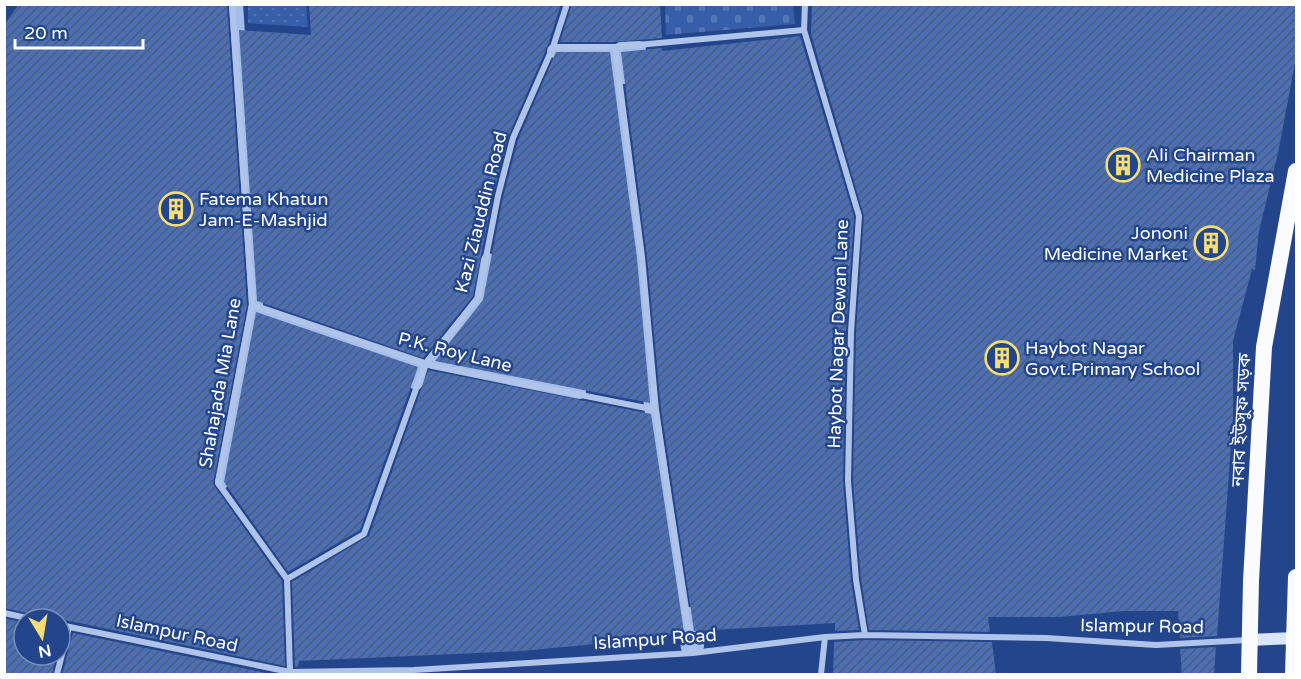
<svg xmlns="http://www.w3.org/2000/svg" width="1301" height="679" viewBox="0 0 1301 679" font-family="'Varela Round','Noto Sans Bengali',sans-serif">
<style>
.grass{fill:url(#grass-dots)}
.cemetery{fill:url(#cemetery-stones)}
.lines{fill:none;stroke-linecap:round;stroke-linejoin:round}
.stream{stroke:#a4beeb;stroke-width:14}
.building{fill:url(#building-hatch)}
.minor{stroke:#b0c4ea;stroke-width:6}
.secondary{stroke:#dbe5f8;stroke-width:12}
.trunk{stroke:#fafbfe;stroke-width:16}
.trunk-bridge{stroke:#fafbfe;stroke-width:16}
.labels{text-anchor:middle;stroke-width:5;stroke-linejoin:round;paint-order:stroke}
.poi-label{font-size:18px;fill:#fff;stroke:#23458b;text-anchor:start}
.street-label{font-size:18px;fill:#fff;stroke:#23458b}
</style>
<defs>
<pattern id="grass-dots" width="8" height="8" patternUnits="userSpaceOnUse" patternTransform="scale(1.5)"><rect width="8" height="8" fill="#375ea8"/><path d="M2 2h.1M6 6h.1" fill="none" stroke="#5576b5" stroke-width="1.8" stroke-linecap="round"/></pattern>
<pattern id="cemetery-stones" width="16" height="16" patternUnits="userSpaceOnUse" patternTransform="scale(1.5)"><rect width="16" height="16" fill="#375ea8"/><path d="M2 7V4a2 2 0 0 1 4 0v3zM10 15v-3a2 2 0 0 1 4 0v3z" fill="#5576b5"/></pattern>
<pattern id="building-hatch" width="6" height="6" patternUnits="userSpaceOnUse" patternTransform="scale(1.5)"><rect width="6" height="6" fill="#4b6fb2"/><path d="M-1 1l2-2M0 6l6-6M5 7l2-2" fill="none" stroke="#4c5c7a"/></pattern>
</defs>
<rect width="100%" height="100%" fill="#23458b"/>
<path class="grass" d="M248,5H306L308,27L248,23Z"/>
<path class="cemetery" d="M665,5H793L795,24L666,35Z"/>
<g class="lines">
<path class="stream" d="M554,51H610L637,257L651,406L688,648
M624,77L621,49L639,48
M488,260L481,300L432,362L579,392
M255,310L421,366L416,383
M222,482L256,304L236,4
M691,614L697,646"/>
</g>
<path class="building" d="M19,4H227L247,305L213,484L282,581L285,666L60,619H36L32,614L4,608V25Z
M309,4H561L548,45L508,137L493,195L473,296L423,358L257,301L239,30L311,35Z
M572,4H660L662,38L615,42H560Z
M812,4H1296V58L1278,153L1259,231L1255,270L1252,269L1233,341V419L1217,636L1180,638L1178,611H1124L1059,617H988L990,632L869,630L861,579L853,481L856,332L864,216L811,34Z
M800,36L854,217L846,332L843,481L851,581L859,630L835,631V623L694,631L661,409L647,257L621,52L662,48V51Z
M556,52H610L637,258L650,403L435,361L483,300L503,197L518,140Z
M256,312L418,367L360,530L288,572L224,482Z
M428,370L651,414L684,632L616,642L522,651L299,661L298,667H295L292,582L369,536Z
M4,618L24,623V655H56L52,675H4Z
M73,633L276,675H62Z
M865,640L992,642L996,675H833L834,642Z
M1216,647L1214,675H1182L1180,649Z"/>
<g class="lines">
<path class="minor" d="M232,4L252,305L218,483L287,579L290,672
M805,4L804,30L859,216L851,332L848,481L856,580L865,635
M553,47H615L804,30
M615,47L642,257L656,410L686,617L693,653
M252,305L425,364L656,410
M287,579L364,534L425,364L478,298L498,196L513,138L553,47L567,4
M4,613L31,619
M60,625L290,672L414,670L693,653L825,637L865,635L1046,638L1156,645L1248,640
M57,674L69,627
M821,674L825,637"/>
<path class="secondary" d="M1248,640L1296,638"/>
<path class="trunk" d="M1249,674L1251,581L1264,347L1296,171"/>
<path class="trunk-bridge" d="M1293,674L1296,577"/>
</g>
<defs>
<symbol id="building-ring" viewBox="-11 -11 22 22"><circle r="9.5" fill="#23458b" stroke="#f6de73" stroke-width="1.5"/><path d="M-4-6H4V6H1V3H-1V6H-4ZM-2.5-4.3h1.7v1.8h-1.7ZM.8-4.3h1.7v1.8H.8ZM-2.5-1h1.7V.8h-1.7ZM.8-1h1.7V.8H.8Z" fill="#f6de73"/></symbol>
</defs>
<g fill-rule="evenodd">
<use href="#building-ring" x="1104" y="146" width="38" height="38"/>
<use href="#building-ring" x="157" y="190" width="38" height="38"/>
<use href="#building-ring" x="1192" y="224" width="38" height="38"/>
<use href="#building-ring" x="983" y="339" width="38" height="38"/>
</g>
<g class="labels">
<g class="poi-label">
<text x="1146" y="161">Ali Chairman<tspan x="1146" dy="21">Medicine Plaza</tspan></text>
<text x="199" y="205">Fatema Khatun<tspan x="199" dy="21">Jam-E-Mashjid</tspan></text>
<text x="1188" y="239" text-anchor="end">Jononi<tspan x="1188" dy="21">Medicine Market</tspan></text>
<text x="1025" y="354">Haybot Nagar<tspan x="1025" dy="21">Govt.Primary School</tspan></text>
</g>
<g class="street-label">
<text transform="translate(481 212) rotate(-76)" y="6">Kazi Ziauddin Road</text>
<text transform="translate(838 334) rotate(-88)" y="6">Haybot Nagar Dewan Lane</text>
<text transform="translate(455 352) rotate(14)" y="6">P.K. Roy Lane</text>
<text transform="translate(220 383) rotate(-80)" y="6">Shahajada Mia Lane</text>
<text transform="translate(1241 420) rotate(-87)" y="6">নবাব ইউসুফ সড়ক</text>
<text transform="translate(1142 626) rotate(1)" y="6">Islampur Road</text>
<text transform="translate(177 633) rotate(12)" y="6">Islampur Road</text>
<text transform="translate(655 639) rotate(-4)" y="6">Islampur Road</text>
</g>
</g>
<rect width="1301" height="679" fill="none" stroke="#ffffff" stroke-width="12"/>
<g transform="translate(42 637) rotate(169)"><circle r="28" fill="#23458b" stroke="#7b8fb9" stroke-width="1.5"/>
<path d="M0-4.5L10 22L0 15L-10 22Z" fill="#f6de73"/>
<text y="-9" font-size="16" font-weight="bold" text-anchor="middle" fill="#ffffff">N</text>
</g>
<path d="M15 39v9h128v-9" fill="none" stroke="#ffffff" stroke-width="3"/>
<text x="24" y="39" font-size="18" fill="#ffffff" stroke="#23458b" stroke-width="4.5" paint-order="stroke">20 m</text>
</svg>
